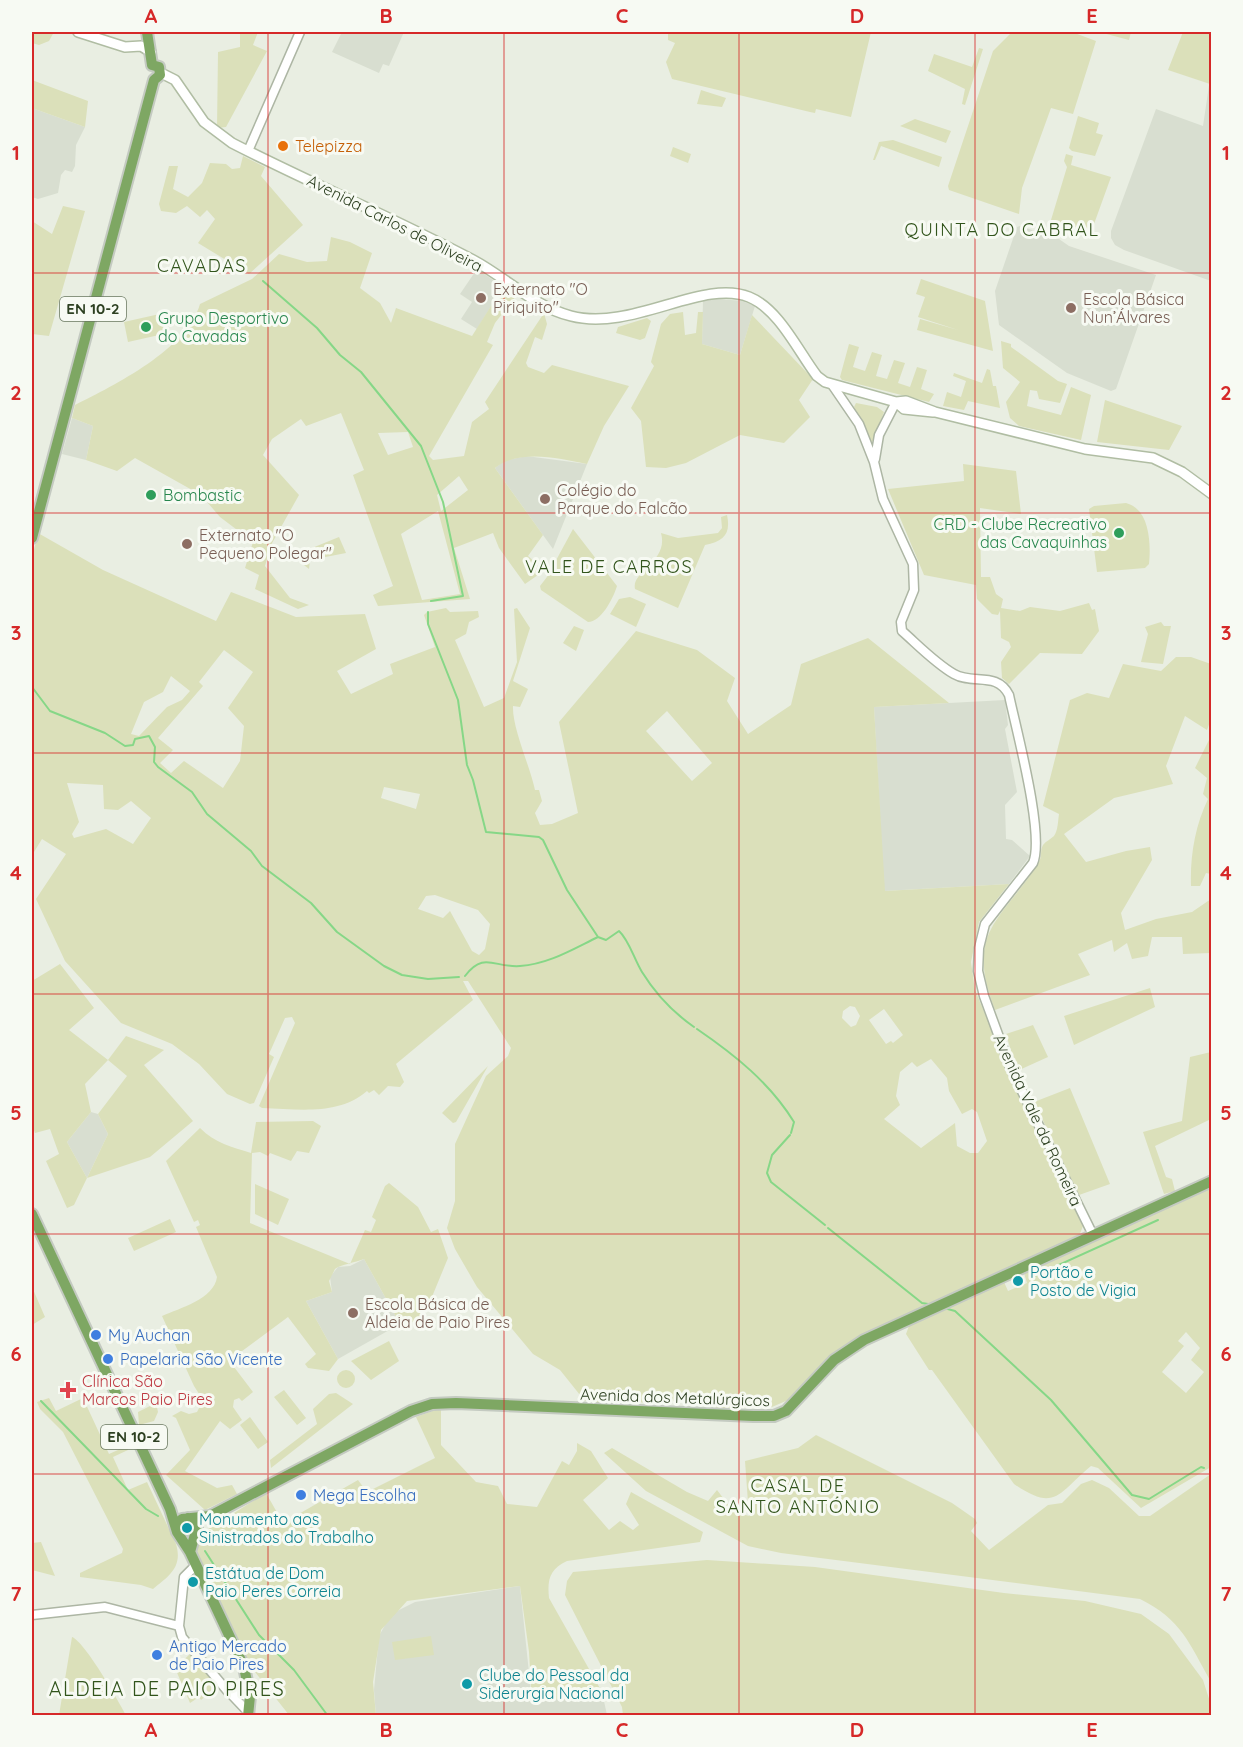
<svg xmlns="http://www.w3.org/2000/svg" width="1243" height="1747" viewBox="0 0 1243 1747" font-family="Quicksand,sans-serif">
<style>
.built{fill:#d8ded0}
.green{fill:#dbe0ba;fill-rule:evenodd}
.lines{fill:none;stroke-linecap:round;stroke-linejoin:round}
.stream{stroke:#86d787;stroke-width:2}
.tertiary-casing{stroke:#adb6a4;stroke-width:11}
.secondary-casing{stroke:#b0bda3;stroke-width:12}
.primary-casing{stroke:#c4cac1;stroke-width:14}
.tertiary{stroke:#fff;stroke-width:8}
.secondary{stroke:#fff;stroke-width:9}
.primary{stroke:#7ea763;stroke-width:10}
.grid{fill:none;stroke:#d62828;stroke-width:1.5;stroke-opacity:0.55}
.food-dot{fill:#e8710a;stroke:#f7faf3;stroke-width:2}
.education-dot{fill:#8d6e63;stroke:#f7faf3;stroke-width:2}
.leisure-dot{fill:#2e9e5b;stroke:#f7faf3;stroke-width:2}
.culture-dot{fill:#0f9aa8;stroke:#f7faf3;stroke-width:2}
.shop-dot{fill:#3f7fe0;stroke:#f7faf3;stroke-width:2}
.health-dot{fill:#e0444e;stroke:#f7faf3;stroke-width:2}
.labels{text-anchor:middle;stroke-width:6;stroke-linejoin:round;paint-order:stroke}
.shield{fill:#f7faf3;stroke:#6a7860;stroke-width:1.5}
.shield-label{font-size:15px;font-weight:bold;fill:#2d4021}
.food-label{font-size:16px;fill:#c56008;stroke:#f7faf3;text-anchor:start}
.street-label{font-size:16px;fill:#2d4021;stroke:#f7faf3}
.education-label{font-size:16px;fill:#785e54;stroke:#f7faf3;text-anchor:start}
.leisure-label{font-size:16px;fill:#27864d;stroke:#f7faf3;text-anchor:start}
.culture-label{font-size:16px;fill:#0d838f;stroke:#f7faf3;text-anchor:start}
.shop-label{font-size:16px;fill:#366cbe;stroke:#f7faf3;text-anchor:start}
.health-label{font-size:16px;fill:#be3a42;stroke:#f7faf3;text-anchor:start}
.neighbourhood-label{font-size:18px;letter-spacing:1.5px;fill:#31541b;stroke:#f7faf3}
.quarter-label{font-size:20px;letter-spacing:1.5px;fill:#31541b;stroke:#f7faf3}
.neatline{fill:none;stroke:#d62828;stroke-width:2}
.grid-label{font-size:20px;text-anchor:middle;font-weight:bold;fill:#d62828}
</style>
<rect width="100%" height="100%" fill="#e9eee2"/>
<path class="built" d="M342,32H404L389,66L383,64L379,73L332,52Z
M1211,72V281L1124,250L1115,245L1111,238V231L1156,109L1203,126Z
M32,108L85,127L76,145L75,166L72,172L65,170L61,175L58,193L38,199L32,197Z
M1020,226L1059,239L1069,246L1156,275L1116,389L1111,391L1067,373L999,325L995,291L1017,227Z
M477,269L503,287L477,329L461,319L472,302L460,294Z
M720,299L742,301L755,306L740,355L702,344L703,300Z
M72,418L93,426L86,460L62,454Z
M526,456L587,464L553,549L495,468L504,461Z
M1005,700L1008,725L1005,729L1017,792L1005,805L1006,839L1012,840L1030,856L1009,884L884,891L874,707Z
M91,1112L98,1114L108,1134L87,1178L67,1142Z
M364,1259L400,1324L338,1359L306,1301L332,1292L330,1277L338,1267L350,1266Z
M520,1586L532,1702L602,1692L607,1715L376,1716L374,1690L379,1636L391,1614L415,1602Z"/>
<path class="green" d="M32,32H54L49,41L39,45L32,43Z
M240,32H258L253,45L267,51L226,127L217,128L218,52L240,47Z
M668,32H871L851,117L816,109L815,113L810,112L672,79L666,62L675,43L668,40Z
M1012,32H1072L1096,41L1073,114L1051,108L1022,188L1019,214L949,190L948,186L993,51Z
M1099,32H1131L1129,40Z
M1183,32H1211L1210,84L1168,70Z
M979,48L983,49L965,105L962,104L965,89L928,71L934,54L972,67Z
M32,80L88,101L85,127L32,108Z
M701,90L726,98L722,107L697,104Z
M1078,116L1099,123L1096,133L1103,135L1095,156L1072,151L1069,148Z
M915,119L951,131L946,143L900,126Z
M893,140L942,157L939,167L881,146L875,160H873L879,142Z
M673,147L691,154L688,163L670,156Z
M1066,154L1073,156L1071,165L1111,177L1094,224L1085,230L1051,220L1067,167L1064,161Z
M243,156L265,167L261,176L303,225L249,274L198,243L215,219L207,210L200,217L187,206L176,213L161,211L159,204L169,166H178L173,189L188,197L202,183L210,163L226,164L232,169L240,168Z
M63,206L85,211L49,336L32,334V221L52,234Z
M331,237L350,242L372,253L360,288L380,303L391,323L396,308L472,336L503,287L516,296L495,323L487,342L493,345L429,456L433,460L464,456L472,422L489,409L485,402L544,313L547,324L542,340L535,337L526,363L528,367L544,373L552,365L629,386L604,426L587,464C558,458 519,449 495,468L543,535L528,556L542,568L538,575L525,584L499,548L493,533L454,548L470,599L378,606L373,595L393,586L353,475L364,470L341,413L306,426L301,419L272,439L263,455L299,495L271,545L265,566L290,598L309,605L298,609L255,589L259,575L245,568L253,542L220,517L201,495L135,458L117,471L86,460L93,426L72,418L75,405C115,385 187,349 200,304L252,279L279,254L307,262L327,261ZM408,432L413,447L388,455L378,433ZM459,476L468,490L441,511L437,495ZM438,511L460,594L422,600L401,534Z
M921,279L985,301L993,351L917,330L920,319L958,330L918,317L925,297L916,294Z
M683,312L685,335L696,333L698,312H703L702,344L740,355L752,315L813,379L799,400L810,417L784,443L740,435L686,463L666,468L646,467L641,421L631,408L654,366L651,362L661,324L670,314Z
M164,313L168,333L128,342L124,322Z
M647,318L651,321L645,338L640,340L616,333L618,327Z
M1001,341L1011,344V347L1058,381L1067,384L1060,403L1039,399L1037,391L1030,390L1027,406L1061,415L1071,387L1091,395L1081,440L1019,426L1010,418L1006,402L1020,382L1003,368Z
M849,344L859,347L853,367L865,371L872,352L882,355L876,376L887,379L894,360L905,363L898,383L910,387L917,367L927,370L921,389L934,394L929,402L842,380L840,377Z
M987,369L990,370L993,386H996L1000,408L968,401L964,410L943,406L947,392L961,397L966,381L953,376L954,373L982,383Z
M1105,400L1182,426L1169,450L1097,442Z
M856,403L877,407L884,412L872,443L854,407Z
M963,464L1016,471L1021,514L980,508L981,577H990L996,594L1003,599L1001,608L1020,611L1030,607L1060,611L1089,603L1092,610L1095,609L1099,631L1082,654L1040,653L1009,684L1002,678L1001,662L1011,647L1009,642L1001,638L1000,611L998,615L992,614L977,599L976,585L924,575L888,489L964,481Z
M1126,503C1150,509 1151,544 1149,564L1145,568L1097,572L1089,509L1094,506Z
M727,515C731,534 724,541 705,545L678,608L635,589C631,571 669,562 661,533L678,538L718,533L722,528L721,517Z
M573,529L617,586C613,599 601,622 588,622L541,590L540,586L547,577Z
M38,533L103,570L216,621L231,592L296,617L365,614L376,649L337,671L351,694L393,674L390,664L435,647L424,615L427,612L446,608L450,612L478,611L479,617L469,622L466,634L455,640L484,707L504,698L517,662L514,609L517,608L530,628L513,681L528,689L520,707L513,706C512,728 530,766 535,790H539L542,801L535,813L540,825L552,824L578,813L559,722L636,631L697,650L735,678L727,701L748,734L791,705L801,664L868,638L949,703L874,707L885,891L1009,884L979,922L971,962L975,990L1020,1098L1083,1226L1079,1236L869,1331L839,1351L795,1397L772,1407L718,1409L707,1398L685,1396L671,1402L591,1403L584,1400L560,1370L533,1354L477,1287L455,1249L447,1228L455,1201V1144L486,1076L508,1056L511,1048L468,981H463L473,1000L396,1064L404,1082L400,1087L388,1086L379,1095L374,1090L369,1093L367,1091C338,1116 298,1109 262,1108L259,1106L295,1023L292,1017L285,1018L269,1054L274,1057L254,1103L250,1104L227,1094L199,1064L172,1044L121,1023L65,961L36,899L66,854L42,839L34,852L32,850V705L34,686L32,685V558ZM224,650L253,672L228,708L244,726L240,761L223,788L184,761L171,773L160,763L173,750L158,738L203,686L199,682ZM171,676L190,691L182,700L167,707L139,736L131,734L144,702L163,692ZM667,711L712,763L692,781L646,731ZM67,783L103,785L104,809L118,810L131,801L151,818L133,844L106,829L74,838L72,834L79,822ZM384,787L420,794L416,809L381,798ZM435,895L478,910L490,924L485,949L479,955L472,951L450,911L443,918L418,909L426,896ZM850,1006L855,1007L860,1016L856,1025L851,1027L842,1018L843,1011ZM884,1009L903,1035L893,1043L891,1041L886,1044L869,1020ZM931,1059L947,1078L949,1091L962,1114L972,1109L977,1112L987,1141L978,1153H970L957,1146L955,1123L921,1148L884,1119L900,1105L896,1096L900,1072L912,1062L917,1067Z
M339,537L346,553L310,560L309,569L304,565L302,555L307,550Z
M630,597L646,604L636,627L610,614L619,599Z
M1161,622L1164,626H1171L1163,664L1141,662L1148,634L1145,627Z
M574,626L584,630L576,651L563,643Z
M1176,657H1191L1211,664V719L1207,730L1185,716L1166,766L1173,784L1114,798L1064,834L1086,862L1126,851L1150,847L1152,860L1121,913L1125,930L1156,919L1192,912L1211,899V953L1183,954L1182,937H1152L1148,956L1132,959L1127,943L1114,952L1112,940L1078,954L1090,975L995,1010C964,930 1002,921 1039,862C1042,857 1040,850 1043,845C1046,841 1051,839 1054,836C1058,831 1058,820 1059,814L1043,806L1070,700L1087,693L1109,698L1123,664L1161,671Z
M1211,736V874L1206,873L1200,886H1191C1190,856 1195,826 1208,799L1203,794L1207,778L1195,768Z
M60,964L94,1008L69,1030L108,1060L126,1036L164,1050L144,1065L193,1121L150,1157L87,1178L74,1205L67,1208L46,1161L59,1154L50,1129L35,1133L32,1125V981ZM108,1060L127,1076L98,1114L108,1134L87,1178L67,1142L91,1112L85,1084Z
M1150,988L1155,1007L1074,1045L1064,1016Z
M1033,1025L1048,1057L1017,1071L1006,1034Z
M1211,1052V1119L1155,1146L1166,1177L1172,1179L1175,1191L1164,1194L1143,1132L1182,1121L1190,1057Z
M488,1066L456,1122L453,1123L442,1113Z
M1070,1088L1110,1184L1079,1195L1034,1102Z
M313,1121L321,1126L309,1153L297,1151L291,1161L270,1153L268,1156L260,1152L252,1153L250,1223L350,1264L365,1230L371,1232L376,1220L372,1217L385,1186L389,1183L418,1207L431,1232L438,1229L448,1258L422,1321L400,1324L364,1259C355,1263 341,1264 335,1269L329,1281L332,1292L306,1301L338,1359L329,1371L308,1368L305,1364L316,1354L288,1317L234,1357L231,1363L253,1392L242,1401L239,1398L234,1400L233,1407L242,1420L230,1429L220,1421L185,1471L217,1488L232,1485L237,1494L205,1510L166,1475L190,1450L176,1418L172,1416L181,1411L189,1414L197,1412L203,1400L194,1386L162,1316C180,1308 214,1299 217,1277L196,1227L200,1225L198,1220L194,1222L166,1161L200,1128C215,1143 232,1147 251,1153L256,1122Z
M255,1184L289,1199L278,1225L255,1214Z
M1211,1188V1467L1141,1508L1098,1468L1091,1466C1058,1493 1056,1513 1014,1484L932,1370H929L906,1334L909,1326L1004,1282L1008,1291L1027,1283L1024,1273ZM1186,1332L1200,1348L1191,1360L1204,1372L1186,1393L1162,1372L1184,1346L1178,1341Z
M170,1219L176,1232L134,1251L128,1238Z
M32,1287L45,1317L32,1325Z
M389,1341L399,1361L371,1380L351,1361Z
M337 1379a9 9 0 1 1 18 0a9 9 0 1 1-18 0Z
M284,1390L306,1418L297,1425L274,1397Z
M336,1393L353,1404L271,1468L270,1460L317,1424L313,1409L329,1394Z
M49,1398L56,1411L83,1398L109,1454L127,1446L128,1450L113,1457L128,1490L147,1482L176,1544C183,1567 169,1576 153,1589L141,1585L80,1577V1573L122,1553L123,1549L63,1432L40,1409L37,1402Z
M156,1403L158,1412L154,1421L139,1425L138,1412Z
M441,1408V1445L476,1482L498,1486L507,1504L537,1507L562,1461L569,1465L577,1451V1443L591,1451L608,1478L583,1500L609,1530L620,1521L633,1530L639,1525L626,1504L631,1492L703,1532L700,1542L567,1561C550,1569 547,1579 549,1598L602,1692L532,1703L529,1652L520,1586L407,1601L381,1630L373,1682L376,1716L289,1715L247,1662L194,1547L205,1531L266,1493L283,1523L358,1480L367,1492L435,1458L416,1417Z
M250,1417L268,1442L258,1449L240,1425Z
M816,1435L952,1503L975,1519L977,1523L971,1531L989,1550L1048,1505L1062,1503L1081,1484L1092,1480L1109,1488L1139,1516H1150L1211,1474V1682C1189,1643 1182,1620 1140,1599L781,1553L748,1546L646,1491L604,1453L612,1448L687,1492L708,1501L717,1490L733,1511L749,1516L745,1461L798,1448Z
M41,1542L55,1576L32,1570V1543Z
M707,1560L815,1567L1004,1593L1085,1601L1141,1614L1169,1634L1203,1680L1211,1705V1715H623L622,1707L565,1595L567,1581L573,1572Z
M431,1636L434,1655L395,1660L392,1642Z
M72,1637C85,1642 118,1700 126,1715H59Z
M190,1654L219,1685L201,1700L199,1697L190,1703L175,1668Z"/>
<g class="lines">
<path class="stream" d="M263,281L317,328L340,355L361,372L421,446L443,502L463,596L431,601
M428,612V624L458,700L467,765L473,780L486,832L539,837L543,840L567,890L598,937
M32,687L50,711L105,733L125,746L133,745L135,739L149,736L155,747L154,762L158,767L192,792L207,814L251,851L262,866L311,903L337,932L384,966L402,975L428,979L459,977
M465,976C484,951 494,968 520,966C549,964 573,949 598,937L606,940L619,931C629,940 634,959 642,972C655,993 674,1013 694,1027
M697,1029C735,1055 770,1083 794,1122L791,1133
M790,1135L772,1155L767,1173L771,1182L825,1225
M828,1228L922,1303L928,1304
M1030,1278L1158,1220
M944,1308L955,1311L1051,1400L1132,1495L1149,1499L1201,1467L1204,1468
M32,1384L33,1387
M41,1401L146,1509L158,1516
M205,1551L259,1635L294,1670L328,1716"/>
<defs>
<path id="tertiary" d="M248,151L300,32
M833,386L859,424L874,462L883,499L913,564L914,590L901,622L902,631C918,645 935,663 954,674C973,685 997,671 1009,695C1016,729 1045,835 1033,863L985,924L979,948L978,971L984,996L1010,1067L1093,1235
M875,459L879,435L896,402
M196,1565L184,1577L179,1626L182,1637L229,1693L250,1696
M32,1615L105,1607L179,1626
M230,1693L249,1713"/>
<path id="secondary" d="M78,32L125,47L141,46L151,52
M161,73L175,80L204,122L232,143C312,184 394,218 473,260C507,278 534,307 571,316C632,332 703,278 749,297C779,309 798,351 817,376L825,382L896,402L906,401L935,412L1085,449L1153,458L1182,472L1212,494
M896,402L904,409L933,412"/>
<path id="primary" d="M147,32L152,65
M32,538L154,80L160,75L159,67L152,65
M32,1214L170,1509L177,1532L190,1552L244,1667L250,1696L248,1716
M188,1518L197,1527L190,1552
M177,1526L182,1519L210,1516L411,1411L432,1404L456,1403L753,1416H774L786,1411L834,1360L864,1340L1212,1181"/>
</defs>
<use href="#tertiary" class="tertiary-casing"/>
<use href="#secondary" class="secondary-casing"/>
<use href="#primary" class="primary-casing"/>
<use href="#tertiary" class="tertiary"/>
<use href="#secondary" class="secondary"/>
<use href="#primary" class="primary"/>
</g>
<path class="grid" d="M268,32V1716M504,32V1716M739,32V1716M975,32V1716M32,273H1212M32,513H1212M32,753H1212M32,994H1212M32,1234H1212M32,1474H1212"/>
<circle class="food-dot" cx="283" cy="146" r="6"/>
<g class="education-dot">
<circle cx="481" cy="298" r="6"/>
<circle cx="1071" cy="308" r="6"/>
<circle cx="545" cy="499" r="6"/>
<circle cx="187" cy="544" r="6"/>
<circle cx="353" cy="1313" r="6"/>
</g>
<g class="leisure-dot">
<circle cx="146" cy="327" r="6"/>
<circle cx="151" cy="495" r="6"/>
<circle cx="1119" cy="533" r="6"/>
</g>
<g class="culture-dot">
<circle cx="1018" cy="1281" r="6"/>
<circle cx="187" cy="1528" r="6"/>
<circle cx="193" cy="1582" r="6"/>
<circle cx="467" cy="1684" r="6"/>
</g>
<g class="shop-dot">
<circle cx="96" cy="1335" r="6"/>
<circle cx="108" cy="1359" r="6"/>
<circle cx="301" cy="1495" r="6"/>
<circle cx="157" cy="1655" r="6"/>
</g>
<path class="health-dot" d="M65 1381h6v6h6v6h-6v6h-6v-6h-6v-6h6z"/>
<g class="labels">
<g class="shield">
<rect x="60" y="297" width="66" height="24" rx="4.5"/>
<rect x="101" y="1425" width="66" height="24" rx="4.5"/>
</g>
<g class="shield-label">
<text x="93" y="314">EN 10-2</text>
<text x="134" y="1442">EN 10-2</text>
</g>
<g class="food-label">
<text x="295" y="152">Telepizza</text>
</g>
<g class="street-label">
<text transform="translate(395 223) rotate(27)" y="6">Avenida Carlos de Oliveira</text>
<text transform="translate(1038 1120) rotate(65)" y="6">Avenida Vale da Romeira</text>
<text transform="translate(675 1397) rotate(2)" y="6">Avenida dos Metalúrgicos</text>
</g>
<g class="education-label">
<text x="493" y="295">Externato "O<tspan x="493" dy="18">Piriquito"</tspan></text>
<text x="1083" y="305">Escola Básica<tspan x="1083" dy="18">Nun’Álvares</tspan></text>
<text x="557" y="496">Colégio do<tspan x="557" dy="18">Parque do Falcão</tspan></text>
<text x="199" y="541">Externato "O<tspan x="199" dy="18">Pequeno Polegar"</tspan></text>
<text x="365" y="1310">Escola Básica de<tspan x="365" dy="18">Aldeia de Paio Pires</tspan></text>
</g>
<g class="leisure-label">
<text x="158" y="324">Grupo Desportivo<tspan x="158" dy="18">do Cavadas</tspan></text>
<text x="163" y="501">Bombastic</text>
<text x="1107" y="530" text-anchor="end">CRD - Clube Recreativo<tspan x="1107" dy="18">das Cavaquinhas</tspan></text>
</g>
<g class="culture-label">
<text x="1030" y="1278">Portão e<tspan x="1030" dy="18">Posto de Vigia</tspan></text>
<text x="199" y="1525">Monumento aos<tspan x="199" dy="18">Sinistrados do Trabalho</tspan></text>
<text x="205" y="1579">Estátua de Dom<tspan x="205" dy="18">Paio Peres Correia</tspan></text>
<text x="479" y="1681">Clube do Pessoal da<tspan x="479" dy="18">Siderurgia Nacional</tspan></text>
</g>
<g class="shop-label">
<text x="108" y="1341">My Auchan</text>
<text x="120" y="1365">Papelaria São Vicente</text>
<text x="313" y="1501">Mega Escolha</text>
<text x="169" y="1652">Antigo Mercado<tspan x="169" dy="18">de Paio Pires</tspan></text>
</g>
<g class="health-label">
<text x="82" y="1387">Clínica São<tspan x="82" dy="18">Marcos Paio Pires</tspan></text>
</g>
<g class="neighbourhood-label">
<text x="1002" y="236">QUINTA DO CABRAL</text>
<text x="202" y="272">CAVADAS</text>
<text x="609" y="573">VALE DE CARROS</text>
<text x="798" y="1492">CASAL DE<tspan x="798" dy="21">SANTO ANTÓNIO</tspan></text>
</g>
<g class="quarter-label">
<text x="167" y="1696">ALDEIA DE PAIO PIRES</text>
</g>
</g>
<rect width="1243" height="1747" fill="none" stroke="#f7faf3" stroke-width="66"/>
<rect x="33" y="33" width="1177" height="1681" class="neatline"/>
<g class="grid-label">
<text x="151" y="23">A</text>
<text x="386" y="23">B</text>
<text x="622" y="23">C</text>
<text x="857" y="23">D</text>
<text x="1092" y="23">E</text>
<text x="16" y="160">1</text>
<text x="1226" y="160">1</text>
<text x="16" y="400">2</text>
<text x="1226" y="400">2</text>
<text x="16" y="640">3</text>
<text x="1226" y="640">3</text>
<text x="16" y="880">4</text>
<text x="1226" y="880">4</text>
<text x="16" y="1120">5</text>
<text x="1226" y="1120">5</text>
<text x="16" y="1361">6</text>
<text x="1226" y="1361">6</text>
<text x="16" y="1601">7</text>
<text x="1226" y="1601">7</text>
<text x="151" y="1737">A</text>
<text x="386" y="1737">B</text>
<text x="622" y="1737">C</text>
<text x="857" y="1737">D</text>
<text x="1092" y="1737">E</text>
</g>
</svg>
